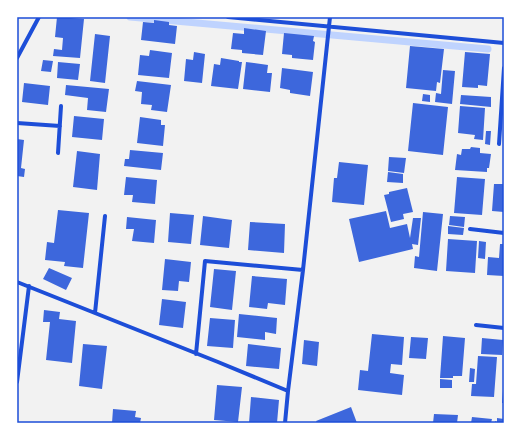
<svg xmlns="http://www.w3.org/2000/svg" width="521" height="440" viewBox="0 0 521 440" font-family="Quicksand,sans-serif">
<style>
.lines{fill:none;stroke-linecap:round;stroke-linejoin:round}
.stream{stroke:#bfd3fe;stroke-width:7}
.building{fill:#3d67dc}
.minor{stroke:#1d4ed8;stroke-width:4}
.neatline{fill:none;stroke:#1d4ed8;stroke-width:1.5}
</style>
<rect width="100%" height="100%" fill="#f2f2f2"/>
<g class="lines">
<path class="stream" d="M130,17L488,49"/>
</g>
<path class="building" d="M57,17L84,19L80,58L53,56L54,49L62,50L63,38L55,37Z
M154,20L169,22V25L177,26L175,44L141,40L143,22L154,23Z
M244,28L266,31L263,55L242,53V50L231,49L233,33L244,34Z
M284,33L314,36L313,41L315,42L313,60L292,58V55L282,54Z
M95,34L110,36L105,83L90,81Z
M410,46L444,49L440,83L437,82L436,91L406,88Z
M150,50L172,53L169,78L138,75L140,55L149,56Z
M194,52L205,54L202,83L184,81L186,59L193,60Z
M465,52L490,54L487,86L478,85V88L462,87Z
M221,58L239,61V62H242L238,89L211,86L214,64L220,65Z
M43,60L53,61L51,72L41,71Z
M58,62L80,64L78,80L57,78Z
M246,62L268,65L267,73H272L270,92L243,89Z
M282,68L313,72L310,96L290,93V90L280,88Z
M443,70L455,71L452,104L435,102L436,93L441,94Z
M137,81L171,85L167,112L151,110L152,105L141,104L142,92L135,91Z
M24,83L50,86L48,105L22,102Z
M66,85L109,89L106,112L87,110L88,98L65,95Z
M423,94L430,95V102L422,101Z
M461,95L491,97V107L460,104Z
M413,103L448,107L443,155L408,151Z
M460,106L485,108L483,140L474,139L475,135L458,133Z
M74,116L104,119L102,140L72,137Z
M140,117L161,120V125H165L163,146L137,143Z
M486,131H491L490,145L485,144Z
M17,139L24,140L21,168L25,169L24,177L17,176Z
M471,147L480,148V153L491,154L489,168H487V172L455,170L457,154L461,155L462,149H470Z
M130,150L163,153L161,170L124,166L125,159H129Z
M77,151L100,154L97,190L73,187Z
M389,157L406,158L404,173L388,171Z
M339,162L368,165L364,205L332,202L334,178H337Z
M388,172L403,174V183L387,182Z
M126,177L157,180L155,204L132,202L133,195H124Z
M457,177L485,179L482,215L454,213Z
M494,184H504V212L492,211Z
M407,188L413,212L403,214L404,219L391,222L384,195L389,194V192Z
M58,210L89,213L83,268L64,266L65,262L45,260L47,242L54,243Z
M386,211L390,228L407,224L410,238L413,218H421L418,245L412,244L413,249L359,262L349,219Z
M423,212L443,214L437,271L414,268L415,256L419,257Z
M170,213L194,215L191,244L168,242Z
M203,216L232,220L229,248L200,245Z
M450,216L465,217L464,227L449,225Z
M127,217L156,220L154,243L132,241L134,229H126Z
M250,222L285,224L284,253L248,250Z
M448,226L464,228L463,235L448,234Z
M448,239L477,241L475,273L446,271Z
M479,241L486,242L485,259L478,258Z
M500,244H504V276L487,275L488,257L499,258Z
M165,259L191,262L189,282L179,281L178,291L162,290Z
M49,268L72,278L66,290L43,279Z
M214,269L236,271L232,310L210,307Z
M252,276L287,279L285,305L268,303L267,309L249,307Z
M162,299L186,302L183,328L159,325Z
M44,310L60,312L59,319L76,321L72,363L46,360L50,322H43Z
M239,314L277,318L276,334L265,332V340L237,337Z
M210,318L235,320L233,348L207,346Z
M372,334L404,337L402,365L391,364L390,373L404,375L402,395L358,390L360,370L368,371Z
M443,336L465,338L462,376H453V378H440Z
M411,337L428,338L426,359L409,358Z
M482,338L503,340L502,355L481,354Z
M304,340L319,342L317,366L302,364Z
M83,344L107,346L102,389L79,386Z
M248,344L281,348L279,369L246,366Z
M478,356L497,357L494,397L471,396L472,384H476Z
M470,368L475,369L474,382H469Z
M440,379L452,380V388H440Z
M217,385L242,387L238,422L214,420Z
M503,391H504V403H502Z
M251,397L279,400L277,423H249Z
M351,407L357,423H317L316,421Z
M113,409L136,411L135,417L141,418L140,423H112Z
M434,414L458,415L457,423H433Z
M472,417L492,419L491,423H471Z
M497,418L504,419V423H495V421L497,422Z"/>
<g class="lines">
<path class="minor" d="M228,17L504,43
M17,58L39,17
M17,123L60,126
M499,144L504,68
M58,153L61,106
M470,229L504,233
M17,282L218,362L288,391
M95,313L105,216
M476,325L504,328
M196,354L205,261L303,270
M17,382L29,286
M285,423L288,391L303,270L330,17"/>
</g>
<rect width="521" height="440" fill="none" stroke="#ffffff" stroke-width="36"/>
<rect x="18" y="18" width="485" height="404" class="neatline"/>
</svg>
